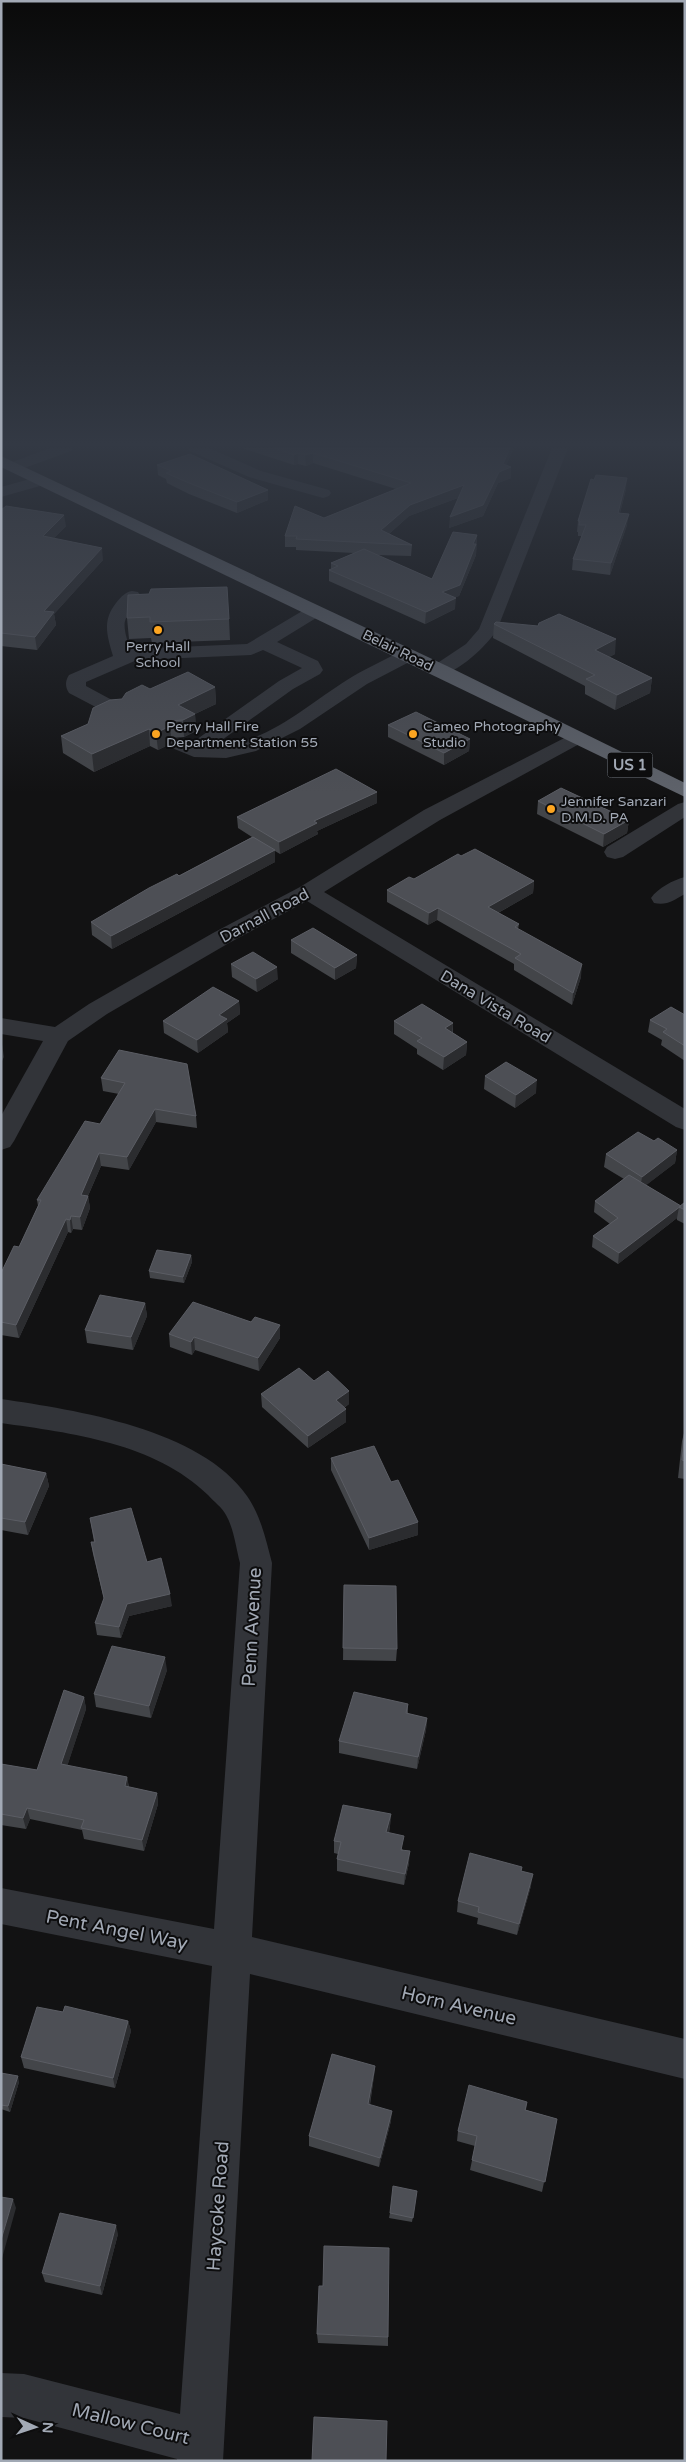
<svg xmlns="http://www.w3.org/2000/svg" width="686" height="2462" viewBox="0 0 686 2462" font-family="'Varela Round',sans-serif">
<style>
.lines{fill:none;stroke-linecap:round;stroke-linejoin:round}
.minor{fill:#323439;fill-rule:evenodd}
.highway{fill:#5e626a;fill-rule:evenodd}
.wall{fill:#434549}
.shaded-wall{fill:#2b2c2f}
.building{fill:#4d4f55;stroke:#5b5d64}
.poi-dot{fill:#fca521;stroke:#0d0d0e;stroke-width:2}
.labels{text-anchor:middle;stroke-width:4;stroke-linejoin:round;paint-order:stroke}
.far-poi-label{font-size:14px;fill:#a2a9b5;stroke:#0d0d0e;text-anchor:start}
.far-street-label{font-size:14px;fill:#a2a9b5;stroke:#0d0d0e}
.shield{fill:#0d0d0e;stroke:#757a83;stroke-width:1}
.shield-label{font-size:15px;font-weight:bold;fill:#a2a9b5}
.street-label{font-size:16px;fill:#a2a9b5;stroke:#0d0d0e}
.near-street-label{font-size:19px;fill:#a2a9b5;stroke:#0d0d0e}
</style>
<rect width="100%" height="100%" fill="#121213"/>
<g class="lines">
<path class="minor" d="M50,448H73L71,451L19,470H7L5,467L7,464Z
M188,448H209L261,471L329,490L331,493L329,496L323,498L249,477L190,451Z
M552,448H568L497,630C486,646 454,679 433,674L430,670L433,666L466,644L479,629Z
M41,476L47,478L49,481L47,484L1,497V487Z
M132,591L138,592L141,596C124,621 120,618 130,649L247,644L309,607H321L324,611L321,615L277,642L318,661L323,670L320,674L293,689L215,745C264,746 307,705 347,680C364,669 383,661 401,651H415L417,655L415,659L367,684L300,729L256,751L226,758L194,757L172,748L169,744L172,740L179,738L193,742L279,681L302,668L263,650L251,655L137,660L86,682V686L123,706L126,710L123,714L116,716L109,714L69,693C65,687 65,681 69,675L113,656C107,635 102,621 116,603C121,597 125,592 132,591Z
M576,732L583,734L586,738L583,742L440,820L324,892L685,1109V1130L676,1127L307,901L229,943L107,1014L68,1041L14,1141L10,1147L1,1150V1116L43,1041L1,1034V1018L55,1027L89,1004L213,933L300,887L424,810Z
M685,802V817L623,857L615,859L607,857L604,852L607,847L678,804Z
M685,877V894C674,900 667,906 654,903L651,898C658,888 673,880 685,877Z
M1,1399C76,1410 201,1429 247,1496C261,1516 266,1540 272,1563L252,1937L685,2039V2079L250,1974L223,2461H177V2459L24,2418L1,2417V2373L24,2374L180,2414L212,1966L1,1924V1888L214,1929L240,1563C236,1548 234,1529 226,1515C222,1507 214,1502 208,1495C155,1443 71,1433 1,1423Z"/>
<path class="highway" d="M1,456L447,666L685,783V797L1,467Z"/>
</g>
<path class="wall" d="M242,448H514L506,465L511,467V478L498,483L483,516L449,528L458,498L409,516L389,534L412,545L411,556L377,555L432,579L477,535L476,555L459,596L455,597V609L425,624L329,581V570L331,569V563L354,553L296,550V547H285V536L324,518L396,489L313,463L306,466L298,464L294,465Z
M157,465L268,490V500L237,513L189,494L167,483L166,479L158,475Z
M626,489L620,513L627,525L610,575L572,570L573,559L582,536H578V532H577L578,521Z
M1,510L66,526L54,538L103,560L54,614L56,625L37,650L1,646Z
M128,595L229,619L230,640L152,643L151,638L129,639L127,618Z
M494,624L615,654L609,657L652,678L650,693L615,710L585,694V686L493,638Z
M215,687L216,704L195,714L196,731L184,737L171,738L168,745L158,750L150,746L94,772L63,753L61,736L88,724L122,699L150,689Z
M388,725L470,739L469,751L444,765L388,737Z
M377,792V803L317,831L318,834L280,854L275,851V862L112,949L92,935L91,922L252,837L238,828L237,817Z
M538,801L629,820L627,833L603,847L537,814Z
M461,856L534,881L533,893L498,913L519,924L518,929L581,977L572,1005L514,970V964L437,920L428,925L387,902V890L414,879Z
M291,940L357,955L356,968L335,980L291,953Z
M231,964L278,979L257,992L232,977Z
M239,1001L240,1014L227,1023L228,1032L198,1053L164,1033L163,1021Z
M685,1015V1061L661,1045L662,1040L648,1032L650,1020Z
M394,1021L453,1023V1033L467,1042L466,1055L443,1070L417,1054V1049L394,1034Z
M119,1050L196,1116L197,1128L156,1122L129,1170L101,1166L88,1196L90,1208L82,1230L73,1229L71,1233L68,1232L19,1338L1,1335V1273L19,1247L38,1206L37,1200L100,1124L119,1094L103,1091L101,1078Z
M485,1076L536,1093L515,1108L484,1089Z
M654,1141L677,1150L675,1163L646,1185L680,1206L685,1202V1224L677,1220V1218L618,1264L592,1247L593,1236L610,1224L594,1212L595,1201L624,1179L604,1167L606,1154Z
M191,1255L192,1262L184,1283L150,1278L149,1271Z
M145,1303L147,1316L133,1350L87,1343L85,1330Z
M251,1322L280,1325V1338L259,1371L195,1350L192,1355L170,1347L169,1334Z
M314,1381L349,1391V1404L344,1408L346,1409V1422L308,1448L262,1407L261,1394Z
M685,1429V1479L678,1478L682,1441Z
M331,1458L391,1482L418,1522V1535L369,1550L331,1470Z
M1,1464L46,1473L49,1486L28,1535L1,1530Z
M90,1518L147,1562L172,1606L129,1616L121,1638L97,1635L95,1623L104,1599L93,1554L91,1542H94Z
M344,1585L397,1649L396,1661L343,1660Z
M167,1670L151,1718L96,1707L94,1694Z
M84,1697L86,1709L67,1766L127,1777L129,1787L157,1793L158,1804L144,1851L84,1839L82,1830L30,1819L26,1829L1,1825V1764L37,1770Z
M408,1704V1714L427,1718L426,1730L417,1769L339,1753V1741Z
M391,1814L390,1826L389,1833L403,1850L409,1863L404,1885L337,1871V1859L338,1854L334,1853V1841Z
M522,1867L521,1871L531,1886L517,1935L477,1924L478,1918L457,1912L458,1901Z
M63,2012L128,2021L131,2031L115,2088L24,2068L21,2057Z
M375,2066L374,2076L370,2105L391,2121L379,2167L309,2146V2136Z
M1,2073L19,2082L10,2112L1,2109Z
M527,2102L526,2110L557,2119L542,2192L470,2170L475,2146L457,2141L458,2131Z
M416,2196L412,2222L389,2218L390,2213Z
M118,2234L102,2295L45,2282L42,2273Z
M317,2334L388,2337V2346L318,2343Z"/>
<path class="shaded-wall" d="M510,448H514L504,470L511,467V478L498,483L483,516L449,528L450,517L503,464Z
M298,453V464L294,465V455Z
M313,453V463L306,466L305,455Z
M627,478L626,489L617,524L618,513Z
M464,485L463,496L409,516L381,541V530L410,505Z
M268,490V500L237,513V502Z
M629,514L627,525L610,575L611,563Z
M64,515L66,526L44,548L43,536Z
M477,535L476,555L459,596L442,603V592L473,544Z
M102,548L103,560L54,614L56,625L37,650L35,637L44,611Z
M456,598L455,609L425,624L426,612Z
M616,639L615,654L593,665L595,650Z
M652,678L650,693L615,710L617,695Z
M215,687L216,704L182,720L178,705Z
M195,714L196,731L184,737L183,720Z
M170,721L171,738L168,745L158,750L156,733Z
M149,729L150,746L94,772L92,754Z
M470,739L469,751L444,765V753Z
M377,792V803L317,831L318,834L280,854L279,842L314,821Z
M629,820L627,833L603,847L604,834Z
M275,850V862L112,949L111,936Z
M534,881L533,893L487,919L488,907Z
M438,908L437,920L428,925L429,913Z
M357,955L356,968L335,980V968Z
M582,964L581,977L572,1005L573,993Z
M277,967L278,979L257,992L256,979Z
M239,1001L240,1014L227,1023L228,1032L198,1053L197,1040L219,1015Z
M453,1023L452,1036L445,1028Z
M467,1042L466,1055L443,1070L444,1057Z
M2,1044L4,1057L1,1063V1045Z
M537,1080L536,1093L515,1108L516,1095Z
M155,1109L156,1122L129,1170L127,1157Z
M677,1150L675,1163L640,1190L642,1177Z
M99,1153L101,1166L83,1207L81,1195Z
M88,1196L90,1208L82,1230L80,1217Z
M679,1207L677,1218L618,1264L619,1253Z
M71,1216L73,1229L71,1233L70,1220Z
M66,1219L68,1232L19,1338L16,1325Z
M191,1255L192,1262L184,1283L183,1277Z
M145,1303L147,1316L133,1350L131,1337Z
M280,1325V1338L259,1371L258,1358Z
M194,1337L195,1350L192,1355L191,1342Z
M349,1391V1404L336,1413V1400Z
M346,1409V1422L308,1448V1436Z
M46,1473L49,1486L28,1535L25,1522Z
M418,1522V1535L369,1550V1538Z
M170,1594L172,1606L129,1616L121,1638L119,1627L127,1604Z
M165,1657L167,1670L151,1718L149,1706Z
M84,1697L86,1709L64,1776L61,1764Z
M427,1718L426,1730L417,1769L418,1757Z
M127,1777L129,1789L125,1786Z
M157,1793L158,1804L144,1851L142,1840Z
M27,1808L30,1819L26,1829L23,1818Z
M391,1814L390,1826L386,1844V1832Z
M410,1851L409,1863L404,1885L405,1874Z
M533,1874L531,1886L517,1935L519,1924Z
M128,2021L131,2031L115,2088L113,2078Z
M375,2066L374,2076L368,2114V2104Z
M18,2076L19,2082L10,2112L8,2106Z
M392,2111L391,2121L379,2167L380,2158Z
M13,2199L16,2208L1,2262V2240Z
M116,2225L118,2234L102,2295L100,2286Z"/>
<path class="building" d="M274,448H510L503,464L511,467L499,472L483,505L450,517L464,485L410,505L381,530L412,545L296,539L297,536H285L295,506L324,518L411,483L313,453L305,455L298,453L294,455Z
M190,454L268,490L237,502L189,483L166,473L171,471L157,465Z
M596,475L627,478L618,513L629,514L611,563L573,559L586,525H579L580,521H578L591,479L594,480Z
M6,506L64,515L43,536L102,548L44,611L54,612L35,637L1,633V510Z
M453,532L477,535L473,544H476L460,585L442,592L456,598L426,612L329,570L338,566L331,563L364,549L432,579Z
M227,587L229,619L150,622V617L127,618L128,595L149,594L151,589Z
M559,614L616,639L595,650L652,678L617,695L586,679L595,675L494,624L496,622L538,626L539,623Z
M188,672L215,687L178,705L195,714L183,720L170,721L166,728L156,733L149,729L92,754L61,736L88,724L93,708L110,700L122,699L126,693L142,685L150,689Z
M416,712L470,739L444,753L388,725Z
M336,769L377,792L314,821L317,823L279,842L237,817Z
M561,788L629,820L604,834L538,801Z
M253,837L275,850L111,936L91,922L149,888L177,874L179,876Z
M475,849L534,881L488,907L519,924L515,927L582,964L573,993L515,958L521,954L438,908L429,913L387,890L409,877L414,879L458,854L461,856Z
M313,928L357,955L335,968L291,940Z
M253,952L277,967L256,979L231,964Z
M213,987L239,1001L219,1015L227,1019L197,1040L163,1021Z
M422,1004L453,1023L445,1028L467,1042L444,1057L417,1041L422,1038L394,1021Z
M671,1007L685,1015V1046L663,1032L667,1029L650,1020Z
M119,1050L187,1064L196,1116L155,1109L127,1157L99,1153L81,1195L88,1196L80,1217L71,1216L70,1220L66,1219L16,1325L1,1322V1273L14,1246L19,1247L41,1200H37L85,1121L100,1124L125,1083L101,1078Z
M506,1062L537,1080L516,1095L485,1076Z
M638,1132L654,1141L658,1138L677,1150L642,1177L606,1154Z
M629,1175L681,1206L619,1253L593,1236L618,1218L595,1201Z
M685,1202V1210L679,1207Z
M157,1250L191,1255L183,1277L149,1271Z
M100,1295L145,1303L131,1337L85,1330Z
M193,1302L251,1322L255,1317L280,1325L258,1358L194,1337L191,1342L169,1334Z
M299,1368L314,1381L328,1371L349,1391L336,1400L346,1409L308,1436L261,1394Z
M685,1434V1461L682,1460Z
M374,1446L391,1482L398,1480L418,1522L369,1538L331,1458Z
M1,1464L46,1473L25,1522L1,1518Z
M131,1508L147,1562L161,1558L170,1594L127,1604L119,1627L95,1623L104,1598L91,1542H95L90,1518Z
M344,1585L396,1586L397,1649L343,1648Z
M112,1646L165,1657L149,1706L94,1694Z
M64,1690L84,1697L61,1764L127,1777L125,1786L157,1793L142,1840L81,1828L84,1820L27,1808L23,1818L1,1814V1764L37,1770Z
M354,1692L408,1704L406,1713L427,1718L418,1757L339,1741Z
M343,1805L391,1814L386,1832L404,1836L401,1850L410,1851L405,1874L337,1859L341,1842L334,1841Z
M470,1853L522,1867L521,1871L533,1874L519,1924L478,1912L479,1907L458,1901Z
M65,2006L128,2021L113,2078L21,2057L37,2007L63,2012Z
M332,2054L375,2066L368,2104L392,2111L380,2158L309,2136Z
M1,2073L18,2076L8,2106L1,2105Z
M469,2085L527,2102L525,2110L557,2119L545,2182L472,2160L477,2136L458,2131Z
M393,2186L417,2191L413,2218L390,2213Z
M1,2197L13,2199L1,2240Z
M60,2213L116,2225L100,2286L42,2273Z
M324,2246L389,2248L388,2337L317,2334L319,2286H323Z
M314,2417L387,2421L386,2461H312Z"/>
<linearGradient id="sky" x2="0" y2="1"><stop stop-color="#0a0a0a"/><stop offset="0.56" stop-color="#333944"/><stop offset="1" stop-color="#333944" stop-opacity="0"/></linearGradient>
<rect width="686" height="793" fill="url(#sky)"/>
<g class="poi-dot">
<circle cx="158" cy="630" r="5"/>
<circle cx="156" cy="734" r="5"/>
<circle cx="413" cy="734" r="5"/>
<circle cx="551" cy="809" r="5"/>
</g>
<g class="labels">
<g class="far-poi-label">
<text x="158" y="651" text-anchor="middle">Perry Hall<tspan x="158" dy="16">School</tspan></text>
<text x="166" y="731">Perry Hall Fire<tspan x="166" dy="16">Department Station 55</tspan></text>
<text x="423" y="731">Cameo Photography<tspan x="423" dy="16">Studio</tspan></text>
<text x="561" y="806">Jennifer Sanzari<tspan x="561" dy="16">D.M.D. PA</tspan></text>
</g>
<g class="far-street-label">
<text transform="translate(398 650) rotate(26)" y="5">Belair Road</text>
</g>
<rect class="shield" x="607.5" y="752.5" width="45" height="25" rx="4"/>
<g class="shield-label">
<text x="630" y="770">US 1</text>
</g>
<g class="street-label">
<text transform="translate(264 915) rotate(-28)" y="6">Darnall Road</text>
<text transform="translate(496 1006) rotate(31)" y="6">Dana Vista Road</text>
</g>
<g class="near-street-label">
<text transform="translate(251 1627) rotate(-87)" y="7">Penn Avenue</text>
<text transform="translate(117 1929) rotate(11)" y="7">Pent Angel Way</text>
<text transform="translate(459 2005) rotate(13)" y="7">Horn Avenue</text>
<text transform="translate(217 2206) rotate(-86)" y="7">Haycoke Road</text>
<text transform="translate(131 2423) rotate(14)" y="7">Mallow Court</text>
</g>
</g>
<rect width="686" height="2462" fill="none" stroke="#a2a9b5" stroke-width="5"/>
<g transform="translate(35 2427) rotate(93)" stroke="#0d0d0e" stroke-width="4" paint-order="stroke">
<path d="M0-4L9 19L0 12L-9 19Z" fill="#a2a9b5"/>
<text y="-8" font-size="14" font-weight="bold" text-anchor="middle" fill="#a2a9b5">N</text>
</g>
</svg>
